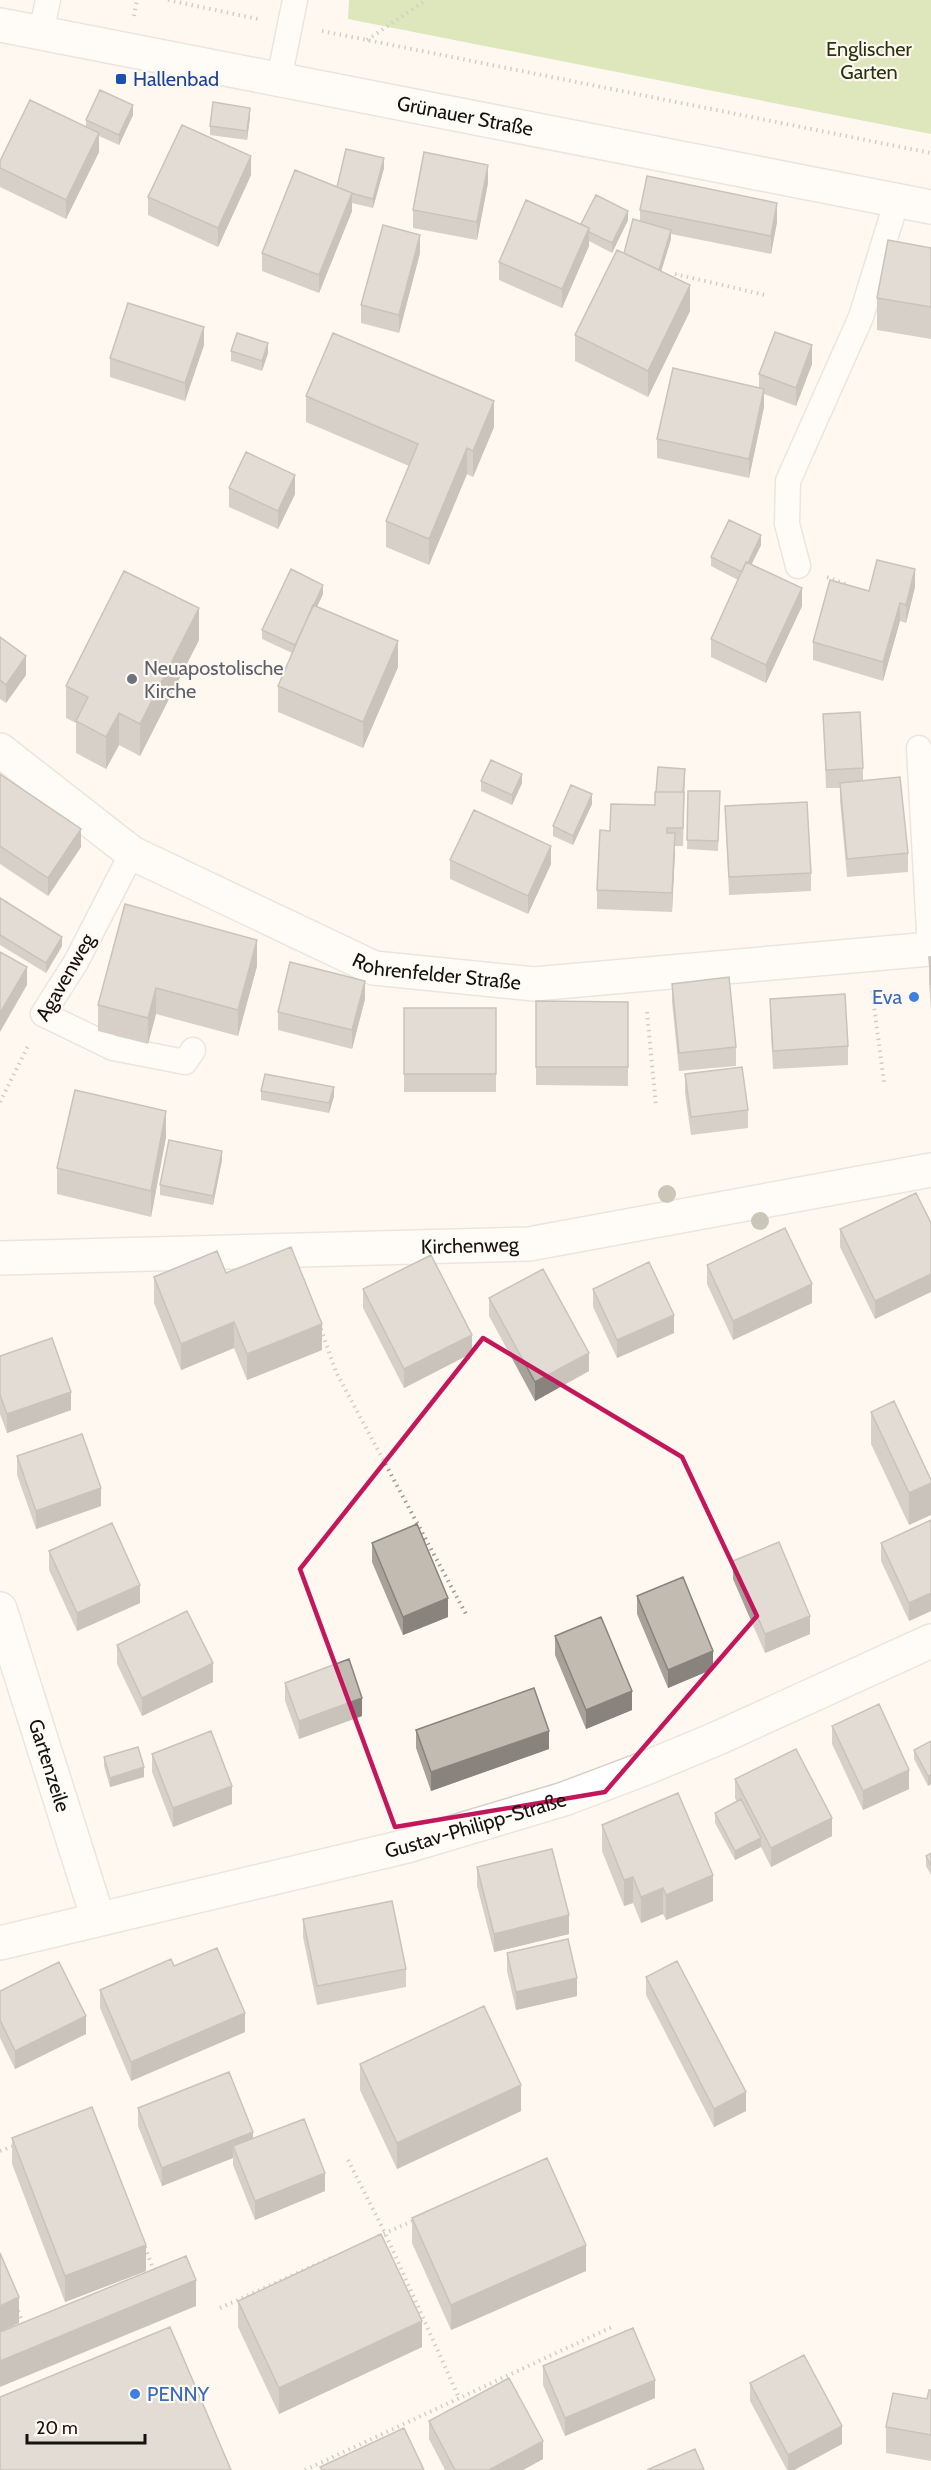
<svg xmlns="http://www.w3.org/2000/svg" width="931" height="2470" viewBox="0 0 931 2470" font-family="Cabin,sans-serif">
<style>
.forest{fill:#b4d27a}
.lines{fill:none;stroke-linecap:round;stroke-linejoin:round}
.lane-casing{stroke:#d6cfc6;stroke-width:27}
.street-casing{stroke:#d6cfc6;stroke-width:36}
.secondary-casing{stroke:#d6cfc6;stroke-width:36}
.path{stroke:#a09a95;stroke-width:4;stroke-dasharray:1.5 4.5;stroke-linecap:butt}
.lane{stroke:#fff;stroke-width:24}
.street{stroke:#fff;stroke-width:33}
.secondary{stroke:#fff;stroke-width:33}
.tree{fill:#898d75}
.wall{fill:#a7a199}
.shaded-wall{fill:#88837d}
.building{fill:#c2bbb2;stroke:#88837d;stroke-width:1.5}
.marked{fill:none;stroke:#c2185b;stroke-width:4.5;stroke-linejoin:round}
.transit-dot{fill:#1a4fb4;stroke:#fff8f1;stroke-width:2}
.worship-dot{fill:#6b7280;stroke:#fff8f1;stroke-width:2}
.shop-dot{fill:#3f7fe0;stroke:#fff8f1;stroke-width:2}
.labels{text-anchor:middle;stroke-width:4.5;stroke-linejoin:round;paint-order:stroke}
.park-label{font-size:20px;fill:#293510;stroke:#fff8f1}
.transit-label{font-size:20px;fill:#164399;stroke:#fff8f1;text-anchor:start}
.street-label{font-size:20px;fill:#15120f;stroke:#fff8f1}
.worship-label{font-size:20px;fill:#5b616d;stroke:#fff8f1;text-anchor:start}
.shop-label{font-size:20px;fill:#366cbe;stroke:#fff8f1;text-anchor:end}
</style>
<rect width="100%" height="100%" fill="#fff8f1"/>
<path class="forest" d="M349,0H931V134L348,19Z"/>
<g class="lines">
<defs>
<path id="lane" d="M41,33L48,0
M279,79L295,0
M798,566L787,524L788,481L861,317L897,200
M919,748L930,949
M132,853L76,962L43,1014L113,1048L185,1062L193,1050"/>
<g id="street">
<path id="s1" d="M0,750L132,853L374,968L534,984L931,949"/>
<path id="s2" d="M0,1258L529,1244L931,1170"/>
<path id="s3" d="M0,1609L98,1919"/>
<path id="s4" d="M0,1943L407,1846L564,1799L646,1768L718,1738L931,1641"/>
</g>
<g id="secondary">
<path id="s5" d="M0,25L931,207"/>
</g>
</defs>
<use href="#lane" class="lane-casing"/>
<use href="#street" class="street-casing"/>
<use href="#secondary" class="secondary-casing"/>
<path class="path" d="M168,0L258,19
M134,16L137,0
M322,31L931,153
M367,40L426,0
M675,274L765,295
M827,577L848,585
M872,991L884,1082
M647,1012L656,1106
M0,1102L29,1044
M321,1329L336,1372L467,1616
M0,2151L16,2145
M348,2160L385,2233L459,2398
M378,2236L415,2220
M145,2247L155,2274
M220,2308L333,2257
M18,2311L24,2326
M305,2470L612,2327"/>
<use href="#lane" class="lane"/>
<use href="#street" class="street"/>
<use href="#secondary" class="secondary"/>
</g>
<g class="tree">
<circle cx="667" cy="1194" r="9"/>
<circle cx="760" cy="1221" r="9"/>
</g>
<path class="wall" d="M133,115L119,145L99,136V152L66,219L0,187V161L86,127V120Z
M250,117L247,140L210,135V126Z
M384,168L373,208L352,203V211L319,293L262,271V253L337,187Z
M251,175L218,247L148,215V197Z
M488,183L477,240L413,228V210Z
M640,210L777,222L771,254L671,234V239L661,271L690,311L648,397L575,361V335L624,253L640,221Z
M628,220L612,253L589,241V246L562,308L499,280V262L581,224Z
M931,248V339L877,330V298Z
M420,253L399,333L361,323V305Z
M204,345L185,401L110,377V358Z
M231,351L268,353L262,371L231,361Z
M812,364L796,406L764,394V407L749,478L657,458V439L759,388V374Z
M306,396L494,427L473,477L467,474L429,565L386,547V521L409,466L306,422Z
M229,488L295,494L278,529L229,507Z
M761,545L751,565L802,606L766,683L711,657V639L738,580L711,566V557Z
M915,587L906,623L900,621L883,681L813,660V642Z
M323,594L317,606L398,667L363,748L278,712V686L292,653L262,639V630Z
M0,637L26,675L6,703L0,699Z
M199,640L140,756L119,745L106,769L76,753V723L66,718V686Z
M823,714L863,768V780L908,853V872L847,877L840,801V788H826Z
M0,774L81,847L48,896L0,864Z
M685,778L683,846H675L672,912L597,909V890L655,805L656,792Z
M481,781L522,783L512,805L481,791Z
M688,791H720L718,851L687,849Z
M592,804L573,845L553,836V826Z
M725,806L811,873V891L729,895Z
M450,860L551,864L528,914L450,879Z
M0,898L62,946L46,973L0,945Z
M125,904L257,966L238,1036L156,1014L148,1044L98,1031V1005Z
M929,957H931V1011L929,983Z
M672,984L736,1047V1066L679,1071L672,1002Z
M365,999L352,1049L278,1030V1012Z
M770,999L848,1046V1065L773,1069L770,1017Z
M536,1001L628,1002V1086L536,1085Z
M404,1008H496V1092H404Z
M685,1074L748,1110V1128L691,1135L685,1093Z
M261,1091L334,1096L329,1113L261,1100Z
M166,1137L151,1217L57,1194V1168Z
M222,1160L213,1205L160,1195V1185Z
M916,1193L875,1319L840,1247V1229Z
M707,1265L812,1303L733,1340L707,1284Z
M226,1273L322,1350L247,1380L234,1348L181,1370L154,1303V1277Z
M363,1289L472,1353L404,1388L363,1308Z
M593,1289L674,1333L617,1358L593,1307Z
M489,1298L589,1371L535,1401L489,1316Z
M0,1356L71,1410L7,1433L0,1414Z
M871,1412L931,1480L909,1525L871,1444Z
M17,1456L101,1506L36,1529L17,1475Z
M931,1520V1611L909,1621L881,1561V1543Z
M372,1543L448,1617L403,1635L372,1562Z
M49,1551L140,1603L77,1631L49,1570Z
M733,1561L810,1634L765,1653L733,1579Z
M637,1596L713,1669L668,1688L637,1614Z
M555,1636L632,1710L586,1729L555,1655Z
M117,1645L213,1682L142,1716L117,1664Z
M285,1683L362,1716L299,1739L285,1701Z
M832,1726L909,1789L863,1810L832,1744Z
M416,1730L549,1749L431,1791L416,1748Z
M931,1741L928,1786L914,1759V1750Z
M152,1754L232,1804L173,1827L152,1772Z
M104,1757L144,1777L110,1787L104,1766Z
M735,1779L832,1836L771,1867L761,1847L735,1860L715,1823V1813L737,1802L735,1798Z
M602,1825L713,1901L666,1920L663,1914L641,1923L633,1903L624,1906L602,1851Z
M931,1853V1875L926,1866V1856Z
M477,1867L569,1934L494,1952L477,1886Z
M303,1919L406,1969V1987L317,2005L303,1937Z
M507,1953L577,1996L516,2010L507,1971Z
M174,1966L245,2032L131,2081L100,2008V1990Z
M646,1977L746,2111L714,2127L646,1995Z
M0,1991L86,2034L15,2069L0,2038Z
M360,2064L521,2111L397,2169L360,2090Z
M138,2108L253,2139L325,2191L255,2220L233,2165V2158L162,2186L138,2126Z
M12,2138L146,2271L65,2302L12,2164Z
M412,2218L586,2271L451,2330L412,2243Z
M238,2301L422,2347L279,2414L238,2327Z
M543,2366L655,2398L565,2436L543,2385Z
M750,2383L842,2444L794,2470H787L750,2401Z
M931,2390V2461L886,2453V2427L927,2399Z
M429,2421L543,2459L523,2470H445L429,2439Z"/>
<path class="shaded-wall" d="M133,105V115L119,145V135Z
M250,108V117L247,140V131Z
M99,133V152L66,219V200Z
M251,156V175L218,247V228Z
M384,158V168L373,208V199Z
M488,165V183L477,240V222Z
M352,193V211L319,293V275Z
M777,203V222L771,254V236Z
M628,211V220L612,253V243Z
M589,228V246L562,308V289Z
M671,230V239L658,282V272Z
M420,235V253L399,333V315Z
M690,285V311L648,397V371Z
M204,327V345L185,401V383Z
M268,343V353L262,371V361Z
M812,345V364L796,406V388Z
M764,389V407L749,478V459Z
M494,401V427L473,477V451Z
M467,448V474L429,565V539Z
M295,475V494L278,529V511Z
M761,535V545L743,582V572Z
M915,569V587L906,623V605Z
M323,585V594L295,654V645Z
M802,588V606L766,683V665Z
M900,603V621L883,681V662Z
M199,608V640L140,756V724Z
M398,641V667L363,748V722Z
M26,656V675L6,703V685Z
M119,713V745L106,769V737Z
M522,774V783L512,805V795Z
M592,794V804L573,845V836Z
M81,829V847L48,896V878Z
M675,833V852L672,912V893Z
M551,846V864L528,914V896Z
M62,937V946L46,973V963Z
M257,940V966L238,1036V1010Z
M27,967V985L0,1032V1013Z
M365,981V999L352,1049V1030Z
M156,988V1014L148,1044V1018Z
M334,1087V1096L329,1113V1103Z
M166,1111V1137L151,1217V1191Z
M222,1151V1160L213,1205V1196Z
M931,1274V1292L875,1319V1301Z
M812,1284V1303L733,1340V1321Z
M674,1315V1333L617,1358V1340Z
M234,1322V1348L181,1370V1344Z
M322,1324V1350L247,1380V1354Z
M472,1335V1353L404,1388V1369Z
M589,1353V1371L535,1401V1382Z
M71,1392V1410L7,1433V1414Z
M931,1483V1515L909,1525V1493Z
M101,1488V1506L36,1529V1511Z
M140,1585V1603L77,1631V1613Z
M931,1593V1611L909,1621V1603Z
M448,1598V1617L403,1635V1617Z
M810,1616V1634L765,1653V1634Z
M713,1651V1669L668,1688V1670Z
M213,1663V1682L142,1716V1698Z
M632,1691V1710L586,1729V1710Z
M362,1698V1716L299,1739V1721Z
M549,1731V1749L431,1791V1772Z
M144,1767V1777L110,1787V1778Z
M909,1770V1789L863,1810V1791Z
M931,1775V1784L928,1786V1776Z
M232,1786V1804L173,1827V1808Z
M832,1818V1836L771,1867V1848Z
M761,1838V1847L735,1860V1851Z
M713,1875V1901L666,1920V1895Z
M633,1877V1903L624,1906V1880Z
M663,1888V1914L641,1923V1897Z
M569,1915V1934L494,1952V1934Z
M577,1978V1996L516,2010V1992Z
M245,2013V2032L131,2081V2062Z
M86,2016V2034L15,2069V2051Z
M521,2085V2111L397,2169V2143Z
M746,2092V2111L714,2127V2109Z
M253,2132V2150L233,2146V2158L162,2186V2168Z
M325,2173V2191L255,2220V2201Z
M146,2245V2271L65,2302V2276Z
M586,2245V2271L451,2330V2305Z
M196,2280V2306L0,2387V2361Z
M19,2297V2323L0,2332V2306Z
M422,2321V2347L279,2414V2388Z
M655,2380V2398L565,2436V2418Z
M842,2426V2444L794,2470H788V2455Z
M543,2441V2459L523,2470H489Z"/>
<path class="building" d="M100,90L133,105L119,135L86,120Z
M30,100L99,133L66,200L0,168V161Z
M213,102L250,108L247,131L210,126Z
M182,125L251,156L218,228L148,197Z
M346,149L384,158L373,199L351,193H352L337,187Z
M424,152L488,165L477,222L413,210Z
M295,170L352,193L319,275L262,253Z
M647,176L777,203L771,236L640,210Z
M596,195L628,211L612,243L589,232V228L581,224Z
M526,200L589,228L562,289L499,262Z
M633,219L671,230L659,270L624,253Z
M383,225L420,235L399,315L361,305Z
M888,240L931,248V307L877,298Z
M617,250L690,285L648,371L575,335Z
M128,303L204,327L185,383L110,358Z
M775,332L812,345L796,388L759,374Z
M237,333L268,343L262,361L231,351Z
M333,333L494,401L473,451L467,448L429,539L386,521L418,444L306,396Z
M673,368L764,389L749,459L657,439Z
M246,452L295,475L278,511L229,488Z
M729,520L761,535L748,563L746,562L742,572L711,557Z
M877,560L915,569L906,605L900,603L883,662L813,642L830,580L869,591Z
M746,562L802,588L766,665L711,639Z
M291,569L323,585L295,645L262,630Z
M124,571L199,608L140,724L119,713L106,737L76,721L88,697L66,686Z
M313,605L398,641L363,722L278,686Z
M0,637L26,656L6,685L0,680Z
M860,712L863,768L826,770L823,714Z
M491,760L522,774L512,795L481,781Z
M658,767L685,769L683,792H656Z
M0,774L81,829L48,878L0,846Z
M900,777L908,853L847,859L840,783Z
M571,785L592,794L573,836L553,826Z
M688,791H720L718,841L687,840Z
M655,792H684L683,828H667V833H675L672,893L597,890L600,830L610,831L611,804L655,805Z
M807,802L811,873L729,877L725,806Z
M474,810L551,846L528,896L450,860Z
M0,898L62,937L46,963L0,935Z
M125,904L257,940L238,1010L156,988L148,1018L98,1005Z
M0,952L27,967L0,1013Z
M929,957H931V985Z
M290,962L365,981L352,1030L278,1012Z
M729,977L736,1047L679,1053L672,984Z
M845,994L848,1046L773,1051L770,999Z
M536,1001L628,1002V1067H536Z
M404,1008H496V1074H404Z
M742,1067L748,1110L691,1117L685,1074Z
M265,1074L334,1087L329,1103L261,1091Z
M75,1090L166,1111L151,1191L57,1168Z
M169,1140L222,1151L213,1196L160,1185Z
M916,1193L931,1223V1274L875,1301L840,1229Z
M785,1228L812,1284L733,1321L707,1265Z
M291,1247L322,1324L247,1354L234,1322L181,1344L154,1277L217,1251L226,1273Z
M431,1255L472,1335L404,1369L363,1289Z
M649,1262L674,1315L617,1340L593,1289Z
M543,1269L589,1353L535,1382L489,1298Z
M52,1338L71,1392L7,1414L0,1395V1356Z
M894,1401L931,1480V1483L909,1493L871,1412Z
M82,1434L101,1488L36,1511L17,1456Z
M931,1520V1593L909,1603L881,1543Z
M112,1523L140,1585L77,1613L49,1551Z
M417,1524L448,1598L403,1617L372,1543Z
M779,1542L810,1616L765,1634L733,1561Z
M683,1577L713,1651L668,1670L637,1596Z
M187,1611L213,1663L142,1698L117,1645Z
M601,1617L632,1691L586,1710L555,1636Z
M349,1659L362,1698L299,1721L285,1683Z
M534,1688L549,1731L431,1772L416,1730Z
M879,1704L909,1770L863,1791L832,1726Z
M211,1731L232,1786L173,1808L152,1754Z
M931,1741V1775L928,1776L914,1750Z
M138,1747L144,1767L110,1778L104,1757Z
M796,1749L832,1818L771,1848L735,1779Z
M678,1793L713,1875L666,1895L663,1888L641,1897L633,1877L624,1880L602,1825Z
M741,1799L761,1838L735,1851L715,1813Z
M552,1849L569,1915L494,1934L477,1867Z
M931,1853V1866L926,1856Z
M392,1901L406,1969L317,1986L303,1919Z
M568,1939L577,1978L516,1992L507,1953Z
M217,1948L245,2013L131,2062L100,1990L171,1959L174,1966Z
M677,1961L746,2092L714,2109L646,1977Z
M59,1962L86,2016L15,2051L0,2020V1991Z
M484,2006L521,2085L397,2143L360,2064Z
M229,2072L253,2132L162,2168L138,2108Z
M92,2107L146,2245L65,2276L12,2138Z
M304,2119L325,2173L255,2201L233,2146Z
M547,2158L586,2245L451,2305L412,2218Z
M381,2234L422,2321L279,2388L238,2301Z
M0,2253L19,2297L0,2306Z
M186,2256L196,2280L0,2361V2332Z
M170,2327L231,2470H0V2397Z
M633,2328L655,2380L565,2418L543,2366Z
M804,2355L842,2426L788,2455L750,2383Z
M509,2378L543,2441L489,2470H455L429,2421Z
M929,2390H931V2435L886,2427L893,2393L927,2399Z
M404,2428L424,2470H322L320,2467Z
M695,2449L704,2470H647Z"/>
<path d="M0 0H931V2470H0ZM483,1338L682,1457L757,1616L605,1792L395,1827L300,1569Z" fill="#fff8f1" fill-opacity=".55" fill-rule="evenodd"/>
<path class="marked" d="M483,1338L682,1457L757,1616L605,1792L395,1827L300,1569Z"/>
<rect class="transit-dot" x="115" y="73" width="12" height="12" rx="3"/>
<circle class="worship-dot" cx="132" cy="679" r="6"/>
<g class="shop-dot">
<circle cx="914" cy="997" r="6"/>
<circle cx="135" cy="2394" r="6"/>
</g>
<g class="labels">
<g class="park-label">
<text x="869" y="56">Englischer<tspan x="869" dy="23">Garten</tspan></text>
</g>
<g class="transit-label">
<text x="133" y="86">Hallenbad</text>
</g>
<g class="street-label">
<text dy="7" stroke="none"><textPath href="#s5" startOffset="474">Grünauer Straße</textPath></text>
<text dy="7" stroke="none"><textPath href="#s1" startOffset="498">Rohrenfelder Straße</textPath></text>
<text transform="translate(65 977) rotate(-60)" y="7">Agavenweg</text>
<text dy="7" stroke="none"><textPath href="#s2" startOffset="470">Kirchenweg</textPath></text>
<text dy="7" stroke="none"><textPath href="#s3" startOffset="164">Gartenzeile</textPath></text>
<text dy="7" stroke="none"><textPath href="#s4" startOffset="490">Gustav-Philipp-Straße</textPath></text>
</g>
<g class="worship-label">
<text x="144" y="675">Neuapostolische<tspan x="144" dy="23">Kirche</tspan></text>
</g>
<g class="shop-label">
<text x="902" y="1004">Eva</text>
<text x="147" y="2401" text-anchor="start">PENNY</text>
</g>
</g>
<path d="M27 2434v9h118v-9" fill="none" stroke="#15120f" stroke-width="3"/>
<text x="36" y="2434" font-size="18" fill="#15120f" stroke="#fff8f1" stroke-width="4.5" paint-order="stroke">20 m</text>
</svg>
